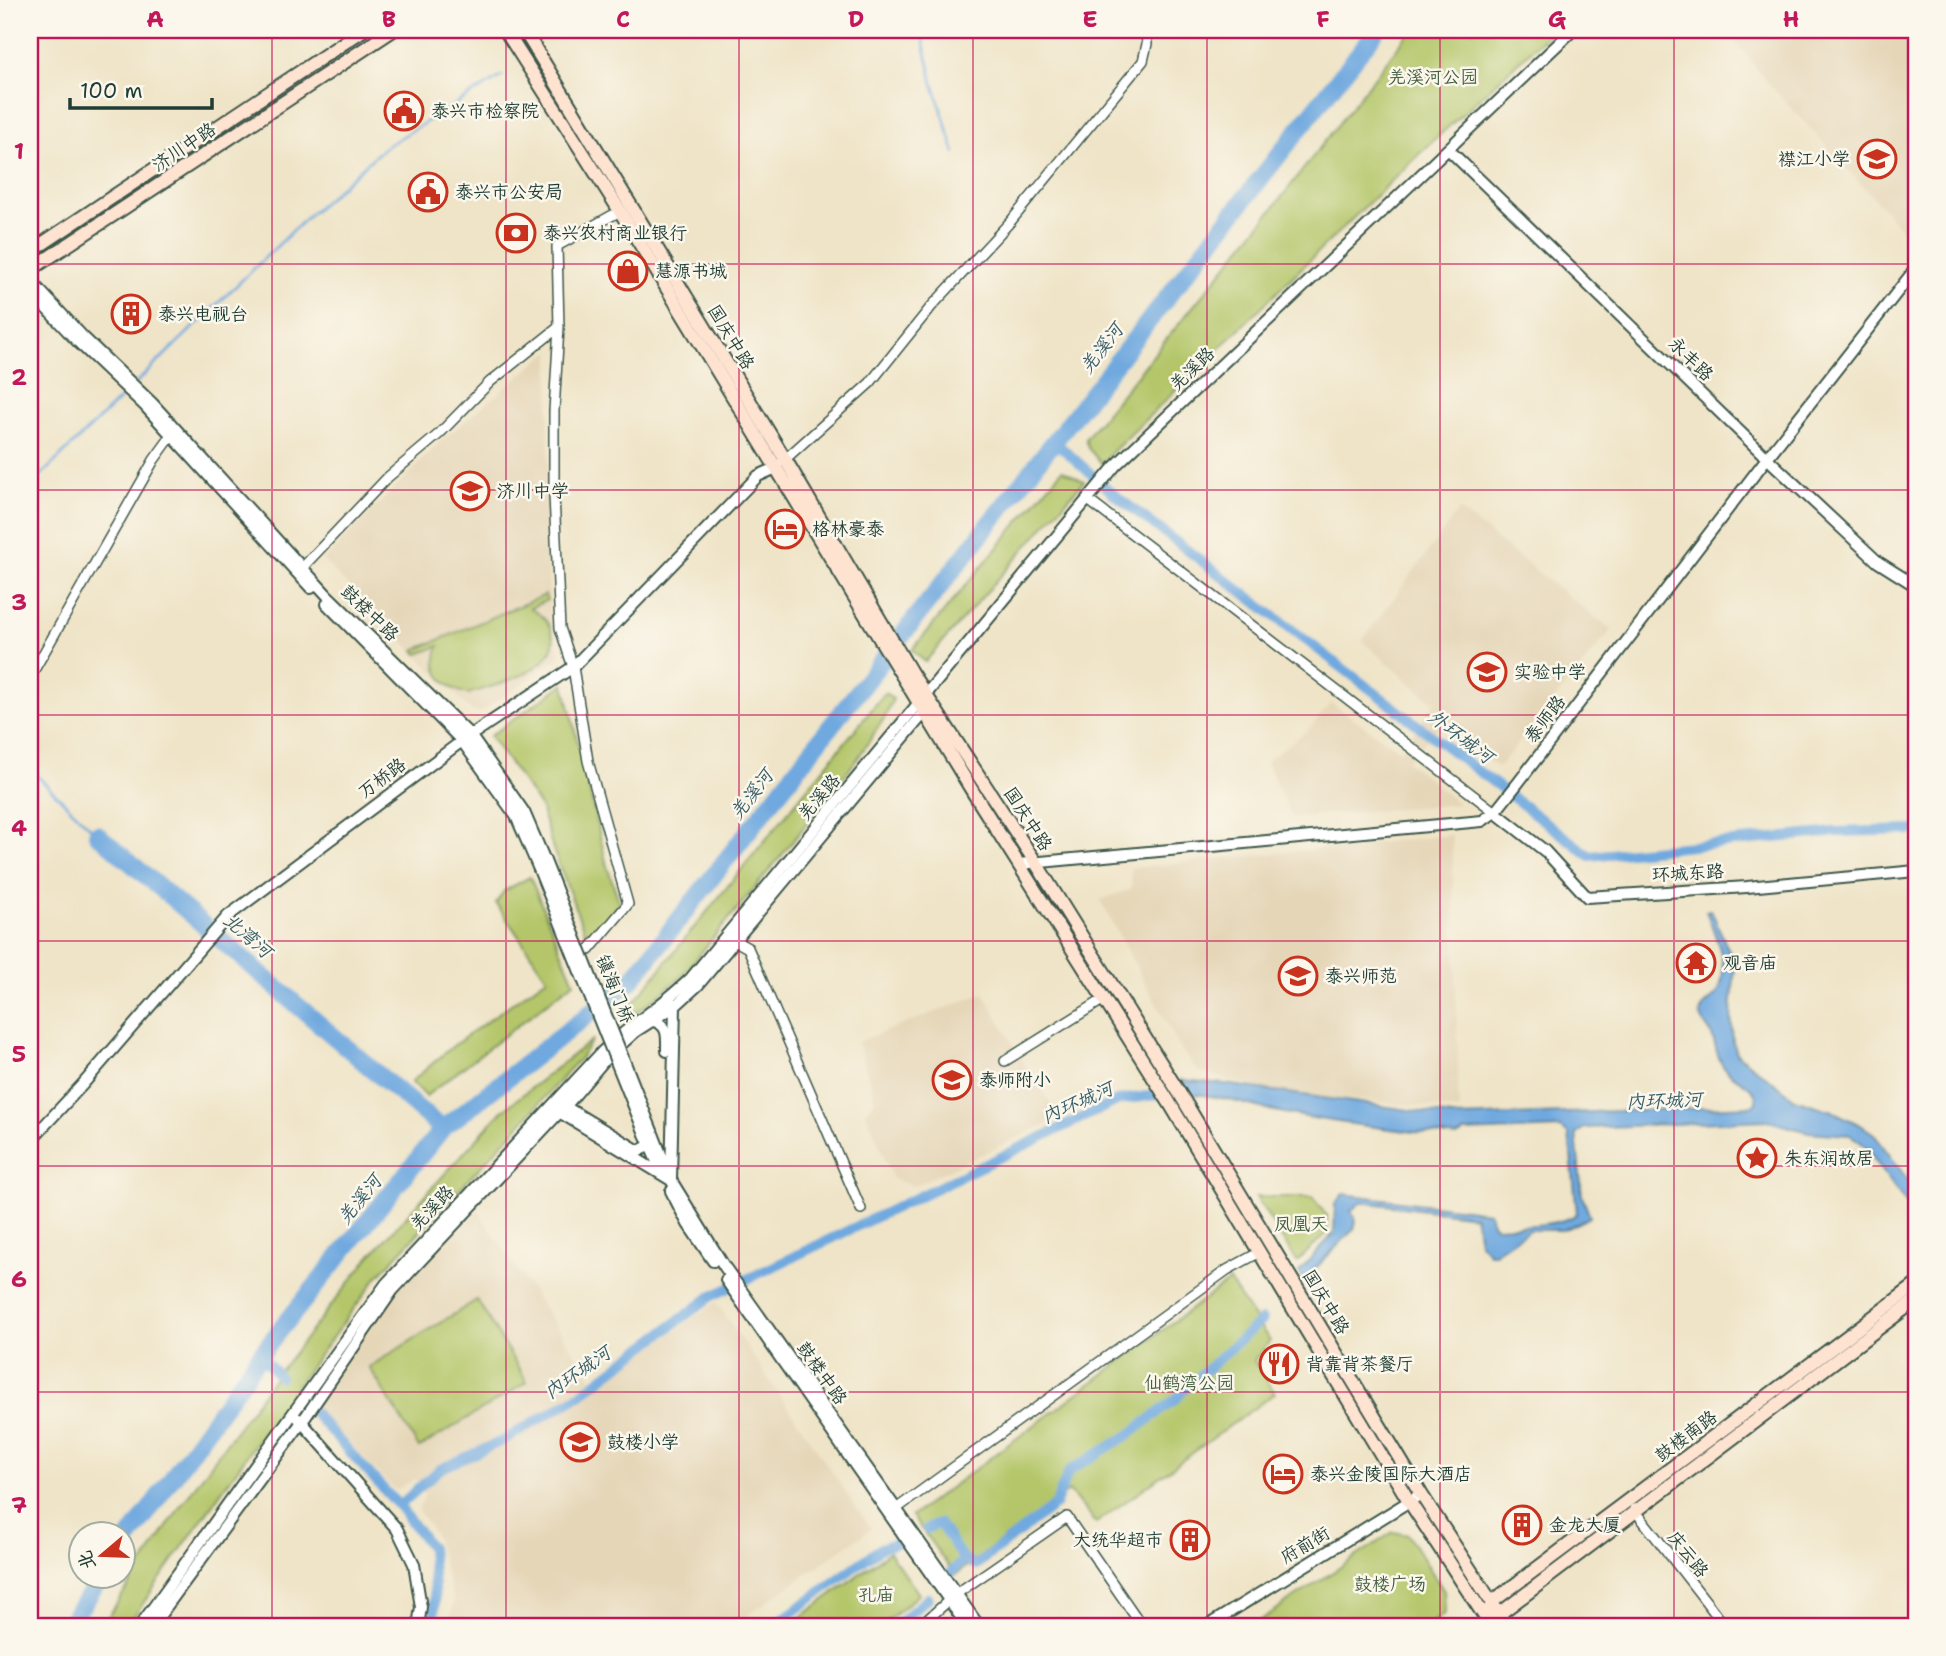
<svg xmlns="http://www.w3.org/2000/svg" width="1946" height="1656" viewBox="0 0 1946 1656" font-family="'Shantell Sans','LXGW WenKai TC',sans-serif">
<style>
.built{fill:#e5d6b7}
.park{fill:#b4c669;stroke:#6a824e;stroke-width:2}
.water{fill:#6fa9df;stroke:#47738a;stroke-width:2}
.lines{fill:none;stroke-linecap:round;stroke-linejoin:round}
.stream{stroke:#6fa9df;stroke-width:2.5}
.canal{stroke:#6fa9df;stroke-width:10}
.river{stroke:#6fa9df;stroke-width:18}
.minor-casing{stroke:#3e564a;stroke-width:12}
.tertiary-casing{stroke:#3e564a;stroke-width:14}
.secondary-casing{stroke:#3e564a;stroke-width:16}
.minor{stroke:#fff;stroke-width:9}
.tertiary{stroke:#fff;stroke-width:10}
.secondary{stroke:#fee3d1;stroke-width:12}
.tertiary-bridge-casing{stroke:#3e564a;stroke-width:14;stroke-linecap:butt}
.tertiary-bridge{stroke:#fff;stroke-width:10}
.grid{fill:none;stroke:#c2185b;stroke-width:2;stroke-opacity:0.55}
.labels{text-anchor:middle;stroke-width:5;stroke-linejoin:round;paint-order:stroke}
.park-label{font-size:18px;fill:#445f41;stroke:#fbf7ec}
.poi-label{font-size:18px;fill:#1f3d34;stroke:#fbf7ec;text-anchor:start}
.street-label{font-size:18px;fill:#1f3d34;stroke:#fbf7ec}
.water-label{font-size:19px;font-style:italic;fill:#375d67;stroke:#fbf7ec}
.neatline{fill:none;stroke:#c2185b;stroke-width:2.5}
.grid-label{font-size:23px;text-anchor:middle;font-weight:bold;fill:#c2185b}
</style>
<rect width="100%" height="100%" fill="#fbf7ec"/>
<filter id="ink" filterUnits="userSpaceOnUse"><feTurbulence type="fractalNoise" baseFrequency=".0143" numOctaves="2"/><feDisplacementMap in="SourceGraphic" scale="14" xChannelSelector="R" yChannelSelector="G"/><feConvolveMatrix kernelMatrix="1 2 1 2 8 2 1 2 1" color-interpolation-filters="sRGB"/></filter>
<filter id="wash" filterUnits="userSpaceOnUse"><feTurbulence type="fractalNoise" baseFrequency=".00686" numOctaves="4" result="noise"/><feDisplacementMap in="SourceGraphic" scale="28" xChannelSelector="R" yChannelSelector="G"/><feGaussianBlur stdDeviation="1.57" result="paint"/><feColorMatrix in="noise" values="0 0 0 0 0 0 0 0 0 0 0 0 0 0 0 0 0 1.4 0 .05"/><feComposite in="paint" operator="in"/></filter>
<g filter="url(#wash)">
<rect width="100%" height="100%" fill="#efe4c7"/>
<path class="built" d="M1726,30H1916V239L1914,242L1765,79Z
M550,351L547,541L550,620L560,657L481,712L472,711L323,560L441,441Z
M1459,510L1611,630L1498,768L1444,722L1407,761L1459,804L1292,817L1266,761L1308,730L1331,703L1400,751L1434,703L1362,641Z
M1452,835L1459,1110L1272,1091L1198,1071L1182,1051L1100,900L1131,889V868Z
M984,993L1021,1059L1057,1114L1049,1123L914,1186L893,1179L866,1112L875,1100L858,1042Z
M478,1211L588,1373L598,1385L716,1302L871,1529L732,1626H449L454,1602L435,1535L418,1510L425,1495L415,1479L395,1490L313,1406L399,1287Z"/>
<path class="park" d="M1411,30H1553L1418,155L1101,463L1088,448L1085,439L1271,211Z
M1062,470L1084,481L925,662L912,650Z
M545,595L547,600L530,608C543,616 550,622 553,637C558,670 493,686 468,694C444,688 429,670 439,646L418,654L415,650Z
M564,684L607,866L620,904L588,941L554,852L540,806L490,736Z
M885,693L893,699L885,717L858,758L782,855L680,978L636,1013L628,1009Z
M530,877L574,982L426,1096L411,1082L453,1046L547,978L496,903L504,891Z
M593,1039L581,1057L515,1130L378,1276L283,1404L127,1626H102L182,1504L271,1382L371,1255L502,1111Z
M1256,1197H1312L1327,1216V1233L1297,1262Z
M1229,1281L1270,1341L1254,1361L1275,1393L1096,1523L1069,1491L955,1575L912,1516Z
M477,1300L527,1382L419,1448L369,1367Z
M1393,1532L1408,1535L1444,1591L1445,1613L1427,1626H1252Z
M889,1552L919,1594L881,1626H789Z"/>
<path class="water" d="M1711,910L1735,965L1731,1013L1733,1042L1738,1055L1795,1099L1832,1111L1861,1125L1874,1134L1916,1191V1217L1863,1144L1850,1135L1808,1132L1765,1120L1584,1128L1576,1134L1582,1196L1590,1217L1563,1230H1529L1494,1253H1489L1479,1242L1475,1216L1361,1202L1351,1211L1356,1221L1354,1229L1304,1280L1299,1272L1334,1233L1335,1204L1343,1194L1489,1212L1492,1224L1497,1227C1515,1226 1566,1226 1577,1213L1569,1134L1560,1128L1465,1132L1457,1137C1396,1130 1334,1123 1274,1111C1245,1105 1219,1095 1190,1094L1181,1080L1225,1084L1459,1117L1753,1106L1756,1102C1758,1085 1735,1080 1725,1069C1717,1060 1716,1044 1711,1033C1708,1028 1704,1024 1702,1019C1695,1005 1715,1001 1719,990C1730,964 1715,935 1706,911Z"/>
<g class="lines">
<path class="stream" d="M921,30L933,83L955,153
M136,383L306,218L385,147L502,76
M30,486L127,392
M30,769L97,834"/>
<path class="canal" d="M1054,441L1116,496L1590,856L1835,832L1916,830
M260,1355L280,1377
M313,1412L399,1506L431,1548L435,1602L433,1626
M399,1506L440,1469L502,1441L577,1397L710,1297L1119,1100L1170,1093
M927,1529L939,1523L964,1560L976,1565L1055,1505L1069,1471L1130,1434L1176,1399L1185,1389L1262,1320
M949,1574L964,1560
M773,1626L881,1548L899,1542
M895,1626L928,1598"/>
<path class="river" d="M97,834L442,1129
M122,1548L260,1355L442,1129L630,982L1377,30
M67,1626L103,1576"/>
</g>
</g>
<g filter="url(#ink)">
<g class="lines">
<defs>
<path id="minor" d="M782,462L870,383L931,307L1011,221L1143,61L1147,44L1146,30
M1088,500L1495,812
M302,568L388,477L439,434L490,382L559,327
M30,677L154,460L175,431
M730,938L748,948L861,1209
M589,950L628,904L588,761L573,667L560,628L554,495V411L559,327L557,246L620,211
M1005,1061L1104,999
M896,1509L1227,1270L1260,1252
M1634,1509L1725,1626
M920,1626L956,1594L1067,1517L1142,1626"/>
<path id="tertiary" d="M1448,149L1767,458L1878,562L1916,586
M30,280L82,336L152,403L327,595L470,735L524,812L545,861
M30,291L78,342L145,406L311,588
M327,604L462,741L516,816L538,867
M1495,812L1545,851L1587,897L1747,887L1916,871
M1019,864L1482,821L1495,812L1518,783L1767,458L1916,268
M653,1021C669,1025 667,1036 667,1051
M559,1103L639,1151L654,1143
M556,1110L671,1180L675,1006L672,1003
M652,1131L671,1180L724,1266L979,1626
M645,1134L658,1164
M30,1141L83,1084L228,916L462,741L573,667L758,476L776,468
M671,1191L688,1224L713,1261
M726,1280L967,1626
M299,1419L397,1529L414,1564L421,1607L418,1626
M140,1626L386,1284L603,1051C631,1024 663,1005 691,978L1115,466L1573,30
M152,1626L302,1422L393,1290L569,1102L607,1057L636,1031L675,1006L698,985L929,707
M1207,1626L1421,1494"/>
<path id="secondary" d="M505,30L620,211L973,792L1169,1102L1409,1501L1491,1626
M524,30L785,459L912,674L1036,863L1183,1099L1421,1494L1507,1626
M30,252L363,30
M30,270L393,30
M1490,1610L1492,1602L1916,1285
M1494,1618L1916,1300"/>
</defs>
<use href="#minor" class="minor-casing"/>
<use href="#tertiary" class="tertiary-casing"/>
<use href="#secondary" class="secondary-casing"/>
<use href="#minor" class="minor"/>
<use href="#tertiary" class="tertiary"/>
<use href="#secondary" class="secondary"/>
<defs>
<path id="tertiary-bridge" d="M545,861L652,1131
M538,867L645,1134"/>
</defs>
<use href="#tertiary-bridge" class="tertiary-bridge-casing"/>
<use href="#tertiary-bridge" class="tertiary-bridge"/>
</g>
</g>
<path class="grid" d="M272,30V1626M506,30V1626M739,30V1626M973,30V1626M1207,30V1626M1440,30V1626M1674,30V1626M30,264H1916M30,490H1916M30,715H1916M30,941H1916M30,1166H1916M30,1392H1916"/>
<defs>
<symbol id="civic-ring" viewBox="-11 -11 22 22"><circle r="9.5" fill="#fbf7ec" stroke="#c8321e" stroke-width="1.5"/><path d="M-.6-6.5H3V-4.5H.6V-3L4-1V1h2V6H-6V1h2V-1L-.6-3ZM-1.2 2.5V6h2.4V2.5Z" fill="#c8321e"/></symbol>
<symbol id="school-ring" viewBox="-11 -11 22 22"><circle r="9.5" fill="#fbf7ec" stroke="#c8321e" stroke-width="1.5"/><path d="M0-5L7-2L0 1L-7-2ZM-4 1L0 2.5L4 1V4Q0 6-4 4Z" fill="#c8321e"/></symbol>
<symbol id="bank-ring" viewBox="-11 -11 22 22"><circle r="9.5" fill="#fbf7ec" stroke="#c8321e" stroke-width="1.5"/><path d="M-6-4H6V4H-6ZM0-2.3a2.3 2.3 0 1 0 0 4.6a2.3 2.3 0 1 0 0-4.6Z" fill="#c8321e"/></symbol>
<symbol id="shop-ring" viewBox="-11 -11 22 22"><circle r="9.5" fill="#fbf7ec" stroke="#c8321e" stroke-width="1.5"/><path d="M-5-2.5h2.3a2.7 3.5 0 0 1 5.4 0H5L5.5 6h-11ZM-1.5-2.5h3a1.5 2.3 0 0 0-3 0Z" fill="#c8321e"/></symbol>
<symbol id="building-ring" viewBox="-11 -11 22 22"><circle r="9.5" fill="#fbf7ec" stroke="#c8321e" stroke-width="1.5"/><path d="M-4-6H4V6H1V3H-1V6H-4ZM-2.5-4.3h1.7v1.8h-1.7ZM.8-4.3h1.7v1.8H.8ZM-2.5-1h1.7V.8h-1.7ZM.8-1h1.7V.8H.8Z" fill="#c8321e"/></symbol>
<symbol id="hotel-ring" viewBox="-11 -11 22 22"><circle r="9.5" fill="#fbf7ec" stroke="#c8321e" stroke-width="1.5"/><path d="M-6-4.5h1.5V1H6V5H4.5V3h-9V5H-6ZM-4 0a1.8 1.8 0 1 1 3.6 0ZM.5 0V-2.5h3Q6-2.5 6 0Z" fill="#c8321e"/></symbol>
<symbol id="temple-ring" viewBox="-11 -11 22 22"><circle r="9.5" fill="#fbf7ec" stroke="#c8321e" stroke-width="1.5"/><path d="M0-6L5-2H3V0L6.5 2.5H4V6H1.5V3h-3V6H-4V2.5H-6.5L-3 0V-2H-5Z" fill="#c8321e"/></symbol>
<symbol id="sight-ring" viewBox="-11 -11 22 22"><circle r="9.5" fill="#fbf7ec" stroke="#c8321e" stroke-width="1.5"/><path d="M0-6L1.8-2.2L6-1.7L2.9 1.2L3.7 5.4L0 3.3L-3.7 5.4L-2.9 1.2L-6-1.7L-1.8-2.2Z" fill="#c8321e"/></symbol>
<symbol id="restaurant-ring" viewBox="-11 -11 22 22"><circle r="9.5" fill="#fbf7ec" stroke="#c8321e" stroke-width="1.5"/><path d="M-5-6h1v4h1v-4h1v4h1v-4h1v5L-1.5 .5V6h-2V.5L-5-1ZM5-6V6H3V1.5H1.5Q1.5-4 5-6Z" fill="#c8321e"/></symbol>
</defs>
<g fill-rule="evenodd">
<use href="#civic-ring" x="382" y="89" width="44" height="44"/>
<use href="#school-ring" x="1855" y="137" width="44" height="44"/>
<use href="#civic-ring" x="406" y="170" width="44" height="44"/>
<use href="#bank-ring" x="494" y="211" width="44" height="44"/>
<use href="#shop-ring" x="606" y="249" width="44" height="44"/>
<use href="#building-ring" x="109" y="292" width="44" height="44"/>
<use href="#school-ring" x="448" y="469" width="44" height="44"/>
<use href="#hotel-ring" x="763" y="507" width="44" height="44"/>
<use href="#school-ring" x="1465" y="650" width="44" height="44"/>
<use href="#temple-ring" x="1674" y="941" width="44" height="44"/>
<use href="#school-ring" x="1276" y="954" width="44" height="44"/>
<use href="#school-ring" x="930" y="1058" width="44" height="44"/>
<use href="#sight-ring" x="1735" y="1136" width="44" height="44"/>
<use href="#restaurant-ring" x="1257" y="1342" width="44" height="44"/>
<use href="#school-ring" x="558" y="1420" width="44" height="44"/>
<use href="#hotel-ring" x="1261" y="1452" width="44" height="44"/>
<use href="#building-ring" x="1500" y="1503" width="44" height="44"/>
<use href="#building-ring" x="1168" y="1518" width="44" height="44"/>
</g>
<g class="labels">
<g class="park-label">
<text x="1433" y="83">羌溪河公园</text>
<text x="1301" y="1230">凤凰天</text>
<text x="1189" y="1389">仙鹤湾公园</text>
<text x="1390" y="1590">鼓楼广场</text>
<text x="876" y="1601">孔庙</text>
</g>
<g class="poi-label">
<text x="431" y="117">泰兴市检察院</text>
<text x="1850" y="165" text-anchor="end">襟江小学</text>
<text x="455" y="198">泰兴市公安局</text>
<text x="543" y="239">泰兴农村商业银行</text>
<text x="655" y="277">慧源书城</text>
<text x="158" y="320">泰兴电视台</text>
<text x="497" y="497">济川中学</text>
<text x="812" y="535">格林豪泰</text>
<text x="1514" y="678">实验中学</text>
<text x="1723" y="969">观音庙</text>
<text x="1325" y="982">泰兴师范</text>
<text x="979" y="1086">泰师附小</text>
<text x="1784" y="1164">朱东润故居</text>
<text x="1306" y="1370">背靠背茶餐厅</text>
<text x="607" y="1448">鼓楼小学</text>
<text x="1310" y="1480">泰兴金陵国际大酒店</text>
<text x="1549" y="1531">金龙大厦</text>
<text x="1163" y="1546" text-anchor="end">大统华超市</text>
</g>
<g class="street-label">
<text transform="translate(184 147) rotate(-34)" y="6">济川中路</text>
<text transform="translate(731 337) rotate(59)" y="6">国庆中路</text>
<text transform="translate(1691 359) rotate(44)" y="6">永丰路</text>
<text transform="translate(1192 369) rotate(-44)" y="6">羌溪路</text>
<text transform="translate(370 613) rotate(44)" y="6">鼓楼中路</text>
<text transform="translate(1545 719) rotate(-53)" y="6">泰师路</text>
<text transform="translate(382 778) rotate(-37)" y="6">万桥路</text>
<text transform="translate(819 797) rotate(-50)" y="6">羌溪路</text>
<text transform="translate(1028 819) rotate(57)" y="6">国庆中路</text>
<text transform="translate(1688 873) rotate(-3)" y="6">环城东路</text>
<text transform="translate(615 989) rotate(68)" y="6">镇海门桥</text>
<text transform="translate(432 1208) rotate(-47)" y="6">羌溪路</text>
<text transform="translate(1326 1302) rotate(59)" y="6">国庆中路</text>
<text transform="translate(822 1373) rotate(55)" y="6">鼓楼中路</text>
<text transform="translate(1686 1436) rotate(-37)" y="6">鼓楼南路</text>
<text transform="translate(1305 1545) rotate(-31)" y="6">府前街</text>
<text transform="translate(1688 1554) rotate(52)" y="6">庆云路</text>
</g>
<g class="water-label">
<text transform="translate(1101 348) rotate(-52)" y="7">羌溪河</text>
<text transform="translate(1461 736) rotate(37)" y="7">外环城河</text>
<text transform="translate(751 794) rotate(-52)" y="7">羌溪河</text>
<text transform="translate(248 935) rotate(41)" y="7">北湾河</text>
<text transform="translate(1664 1100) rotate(-2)" y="7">内环城河</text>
<text transform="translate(1077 1102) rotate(-24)" y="7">内环城河</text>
<text transform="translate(359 1199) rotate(-51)" y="7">羌溪河</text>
<text transform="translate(577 1372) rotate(-35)" y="7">内环城河</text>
</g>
</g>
<rect width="1946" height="1656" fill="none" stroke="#fbf7ec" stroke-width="77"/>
<g transform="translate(102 1555) rotate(251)"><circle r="33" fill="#fbf7ec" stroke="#a3ada2" stroke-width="2"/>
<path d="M0-5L12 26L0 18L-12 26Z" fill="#c8321e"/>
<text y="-10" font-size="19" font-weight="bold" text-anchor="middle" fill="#1f3d34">北</text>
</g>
<path d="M70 98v10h142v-10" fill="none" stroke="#1f3d34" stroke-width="3.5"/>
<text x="80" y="98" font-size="21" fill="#1f3d34" stroke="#fbf7ec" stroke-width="5" paint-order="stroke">100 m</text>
<rect x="38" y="38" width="1870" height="1580" class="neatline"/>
<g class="grid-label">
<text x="155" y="27">A</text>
<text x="389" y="27">B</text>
<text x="623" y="27">C</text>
<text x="856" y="27">D</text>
<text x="1090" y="27">E</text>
<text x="1323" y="27">F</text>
<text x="1557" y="27">G</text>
<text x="1791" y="27">H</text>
<text x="19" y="159">1</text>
<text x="19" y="385">2</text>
<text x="19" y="610">3</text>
<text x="19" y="836">4</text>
<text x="19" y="1062">5</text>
<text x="19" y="1287">6</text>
<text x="19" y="1513">7</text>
</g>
</svg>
